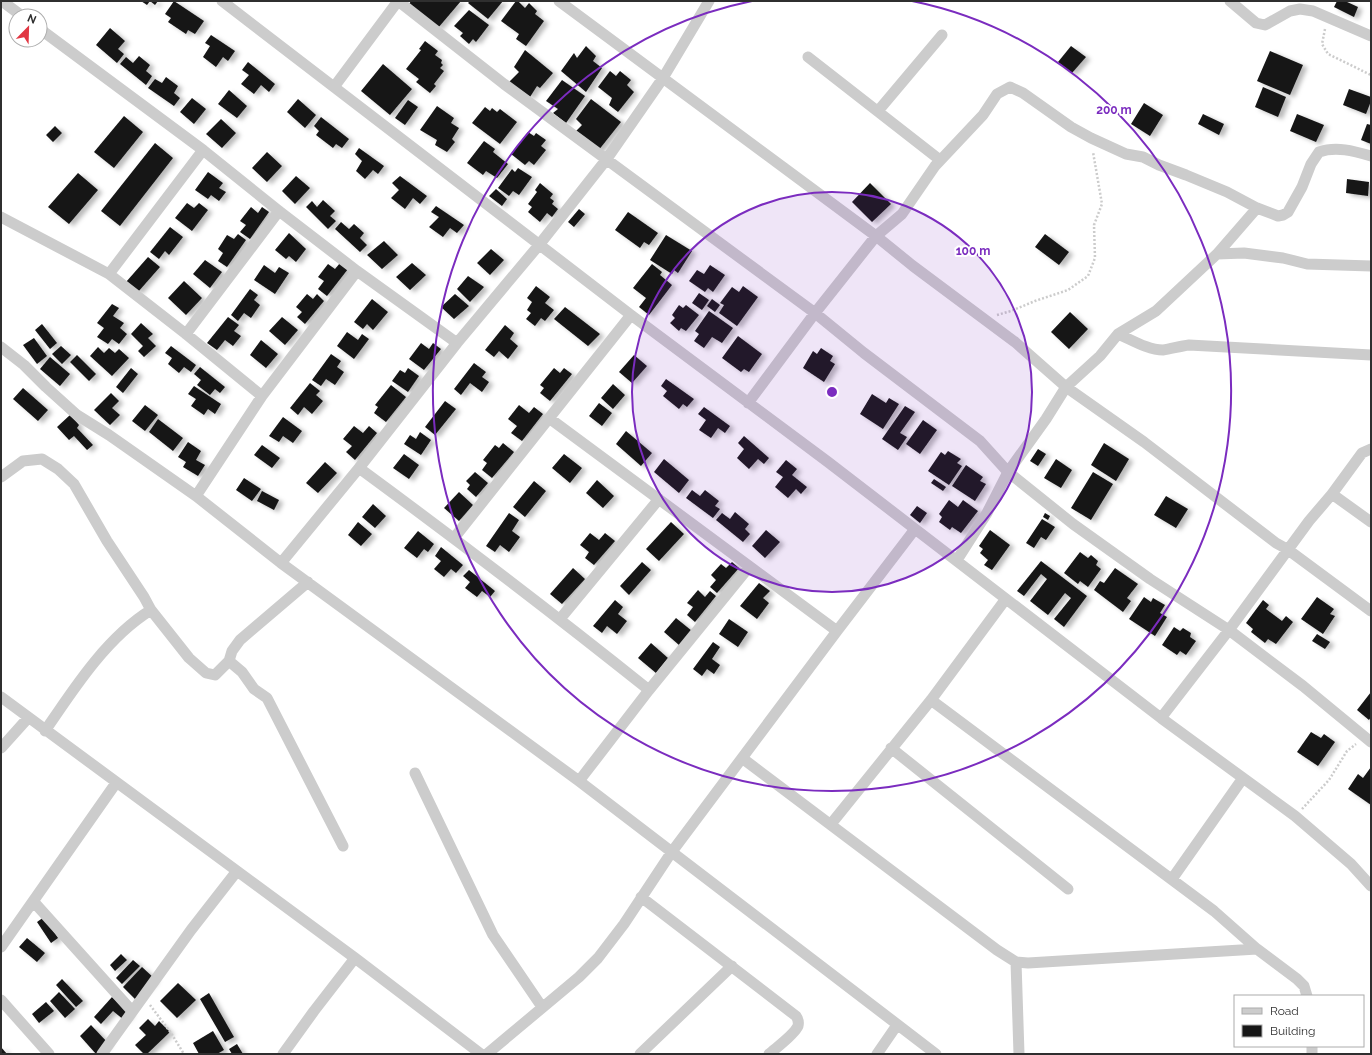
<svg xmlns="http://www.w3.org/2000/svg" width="1372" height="1055" viewBox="0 0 1372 1055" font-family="Raleway,sans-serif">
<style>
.building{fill:#161616;filter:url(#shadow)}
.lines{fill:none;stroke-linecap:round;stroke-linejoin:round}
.path{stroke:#ccc;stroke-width:2.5;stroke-dasharray:2 2;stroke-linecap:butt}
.minor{stroke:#ccc;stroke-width:11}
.ring{fill:none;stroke:#7b2cbf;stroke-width:2}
.centre{fill:#7b2cbf;stroke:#fff;stroke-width:2}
.ring-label{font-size:12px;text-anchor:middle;font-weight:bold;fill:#7b2cbf;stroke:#fff;stroke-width:4;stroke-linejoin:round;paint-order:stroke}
</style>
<defs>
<filter id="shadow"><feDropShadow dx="4.5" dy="2.5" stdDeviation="2" flood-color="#0004"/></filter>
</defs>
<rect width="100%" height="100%" fill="#fff"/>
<path class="building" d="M141,1H158L155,5L150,1L147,5Z
M174,1L204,21L195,34L188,30L186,34L168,22L171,18L165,14Z
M411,1H461L438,28L409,4Z
M470,1H503L488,19L468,3Z
M516,1H518L525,8L529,3L537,11L535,14L544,21L526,46L516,39L519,34L501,21Z
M1337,1H1345L1358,7L1354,17L1334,7Z
M469,10L489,25L476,42L473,39L469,44L460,36L463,33L454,26Z
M110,28L125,41L118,49L124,54L117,63L96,45Z
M211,35L235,51L228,61L223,57L216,67L203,57L210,46L205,43Z
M425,41L438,51L435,55L442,60L441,63L443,65L440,68L444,71L434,84L436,86L430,93L416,82L419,79L406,69L421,50L419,49Z
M586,46L596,56L593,61L602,68L586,92L561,71L574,53L577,58Z
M1071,46L1086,57L1072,73L1058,62Z
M525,50L553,73L540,88L537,86L530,97L509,82L519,72L514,67Z
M1270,51L1303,65L1290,95L1257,81Z
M139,56L150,65L146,71L152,76L146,85L120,64L126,57L133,63Z
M248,62L275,84L269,92L261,85L254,94L241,84L249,75L242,70Z
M383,64L412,89L390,115L361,91Z
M610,71L616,76L620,71L631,80L627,85L634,92L618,112L609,105L612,98L598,87Z
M166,77L178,86L174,93L180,98L174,106L148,88L155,79L162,83Z
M562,80L585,96L566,123L553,113L558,109L546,101Z
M1263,87L1286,97L1278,117L1255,107Z
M1349,89L1371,97V101L1366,114L1343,105Z
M229,90L247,106L237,118L218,104Z
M192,98L206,109L194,124L180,112Z
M298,99L316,115L305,128L287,112Z
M591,99L621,122L598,151L575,132L582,125L576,119Z
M408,100L418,107L405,125L395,118Z
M1144,103L1163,115L1150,136L1131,124Z
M437,106L454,118L451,123L459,128L452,139L455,142L447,152L435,145L437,140L420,130Z
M485,107L490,111L492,108L497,112L500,109L517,122L500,144L472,123Z
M1203,114L1224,124L1219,135L1198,124Z
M1297,114L1324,125L1316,142L1290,131Z
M124,116L143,132L114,168L94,152Z
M321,117L349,139L342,148L336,144L333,148L316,135L319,131L314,126Z
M221,119L236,133L222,148L206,134Z
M1367,124L1371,125V144L1361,140Z
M55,126L62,133L53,142L46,135Z
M528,132L534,136L536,133L546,140L541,146L546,150L534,165L529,161L525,165L511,154Z
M484,141L495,149L493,152L508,164L497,178L486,171L483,175L467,163Z
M155,143L173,158L120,226L101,211Z
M359,148L384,166L378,174L373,170L365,179L356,171L362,161L355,154Z
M267,152L282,166L267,182L252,168Z
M518,168L532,177L519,195L513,191L509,196L498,188L512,169L515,172Z
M208,172L223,183L219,188L226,192L219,201L211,195L208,199L195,190Z
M78,173L98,190L69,224L48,207Z
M296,176L310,188L295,204L282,191Z
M400,176L427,196L420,204L413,198L405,209L391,198L399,190L392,183Z
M1347,179L1369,182L1368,196L1346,193Z
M540,183L553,194L550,198L554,201L552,204L558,209L552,217L547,213L540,222L528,212L532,207L528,204L537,192L535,190Z
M870,183L891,204L872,222L852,202Z
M496,189L507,199L502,206L489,196Z
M323,200L335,211L330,216L336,221L328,229L306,207L312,201L317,207Z
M187,203L194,208L199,203L208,210L192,231L175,218Z
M436,206L464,225L457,233L450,228L443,237L429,227L439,217L431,212Z
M251,207L258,213L262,207L269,212L250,239L240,232L246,225L240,221Z
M579,209L585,214L574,227L568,222Z
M628,212L658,233L649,245L644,242L640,248L615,230Z
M341,222L349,229L354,224L364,233L360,238L367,245L360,252L335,229Z
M170,227L183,237L169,255L165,251L159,259L150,252Z
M289,233L306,249L296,262L289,256L286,259L275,250Z
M238,234L246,240L227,267L218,261L223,253L218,249L227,235L234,239Z
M1045,234L1069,252L1059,265L1035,247Z
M666,235L692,251L678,273L674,270L672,274L650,260Z
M384,241L398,255L382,269L367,255Z
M491,249L504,260L490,275L477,263Z
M148,257L160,267L138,292L126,282Z
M205,260L222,272L210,288L193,274Z
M340,263L348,269L327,296L318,289L324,281L318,277L328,264L335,269Z
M412,263L426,275L410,290L396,277Z
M652,264L662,272L660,275L672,285L649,315L639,307L646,298L633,288Z
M264,265L275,273L279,267L289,273L275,294L254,280Z
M710,265L725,275L713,292L708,288L705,292L689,281L697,270L704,274Z
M468,276L484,287L470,302L457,289Z
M184,281L202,298L186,315L168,298Z
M536,286L550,297L545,303L554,310L545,321L541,318L535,326L526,319L531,313L527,310L532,302L527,298Z
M743,286L758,297L737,326L719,313L724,305L720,303L732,287L739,292Z
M250,289L258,295L254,300L260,305L251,318L244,313L238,321L231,315Z
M699,293L709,300L702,310L692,303Z
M307,294L313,299L317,294L324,301L305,324L297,317L302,312L296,307Z
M455,294L469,306L454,319L441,307Z
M372,299L388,312L373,330L367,324L363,329L354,322Z
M712,299L720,305L715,312L707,306Z
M112,304L119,308L113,316L124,323L120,328L127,334L119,344L112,339L108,344L97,337L104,328L97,323Z
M679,305L683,308L686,305L699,315L686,331L681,328L679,331L670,323L675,318L672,315Z
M565,307L600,334L588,346L554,319Z
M709,311L733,328L722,343L712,337L704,348L694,341L699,334L695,331Z
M1070,312L1088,329L1069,349L1051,332Z
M228,317L239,325L234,331L241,336L233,346L225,340L217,350L207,343Z
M282,317L298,330L285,345L269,331Z
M141,323L153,334L148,338L156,346L144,357L138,351L143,346L131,334Z
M42,324L57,343L50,349L35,330Z
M505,325L514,333L510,339L518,346L508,359L499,351L494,357L485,350Z
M347,332L358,340L362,334L369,339L354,359L337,346Z
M738,336L762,354L749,372L744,369L741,372L722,358Z
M34,338L47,356L37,364L23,345Z
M261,340L278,354L266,368L250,355Z
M421,343L429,349L433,343L441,349L424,370L409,359Z
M61,346L71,355L62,364L52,354Z
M171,346L196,365L191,372L184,367L179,373L168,364L172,358L165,353Z
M98,347L104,353L109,348L115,353L119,349L129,358L112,376L90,356Z
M821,348L833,356L830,361L835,364L824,382L803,368L813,351L817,354Z
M331,354L341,361L337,367L344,372L335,385L326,379L321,386L312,380Z
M77,355L96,374L89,381L70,362Z
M634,355L647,366L632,383L619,372Z
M50,357L70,374L60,386L40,369Z
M474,363L486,372L482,377L489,382L482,392L470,383L461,395L454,389Z
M200,367L225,387L220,393L215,389L210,395L197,385L201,380L194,374Z
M131,368L138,374L123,393L116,387Z
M408,368L419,376L408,392L392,381L400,370L405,373Z
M554,368L560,373L564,368L572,374L550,401L540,393L544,388L540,385Z
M666,379L694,399L687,407L683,404L679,409L663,396L667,391L661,386Z
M310,383L320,391L316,395L323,401L312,414L304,407L298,415L290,408Z
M613,384L625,395L613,409L601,398Z
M391,385L406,397L386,422L374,413L378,407L375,405Z
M194,386L221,404L215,414L208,409L204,415L191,406L196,399L188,394Z
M23,388L48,410L38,421L13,399Z
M111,393L119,401L112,408L120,415L110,425L94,410Z
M872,394L886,403L889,398L899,404L883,429L860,414Z
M445,401L456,409L435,435L425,427Z
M599,403L612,413L602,426L589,416Z
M145,405L158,415L145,431L132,421Z
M519,405L529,413L534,407L543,414L522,441L511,433L517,426L508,419Z
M905,406L915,412L900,433L907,437L898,450L882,439Z
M704,407L730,426L725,433L718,428L711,438L699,430L706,420L698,414Z
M70,415L79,425L77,428L93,445L87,450L74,436L69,440L57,427Z
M283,417L302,431L293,443L283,436L279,442L269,436Z
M158,419L183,438L173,451L149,432Z
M923,420L937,430L920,454L906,444Z
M354,426L363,433L369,426L377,433L355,460L346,452L352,446L343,439Z
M626,431L652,453L641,466L616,444Z
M420,432L431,440L421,455L404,444L410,435L416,439Z
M744,436L769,458L764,464L758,459L749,469L737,458L744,449L738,443Z
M188,442L201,451L196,460L205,465L198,476L183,467L186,462L178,457Z
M503,443L514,452L492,478L482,470L487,463L483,460L495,445L499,448Z
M1104,443L1129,459L1116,481L1091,465Z
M262,445L280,458L272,468L254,455Z
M1038,449L1046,454L1038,466L1030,461Z
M948,451L961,459L957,463L962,466L949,485L928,471L941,452L945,455Z
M404,454L419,465L409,479L393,468Z
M564,454L582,468L570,483L552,468Z
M664,459L689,480L679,493L654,472Z
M1056,459L1072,470L1061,488L1044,478Z
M786,460L797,469L792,475L807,487L801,494L796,489L788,498L775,487L783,477L776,472Z
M325,462L337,473L318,493L306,483Z
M966,465L983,477L980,481L986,484L975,501L952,486Z
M475,472L488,483L476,497L467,489L470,485L466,481Z
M1093,472L1113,484L1091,520L1071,508Z
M244,478L261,489L252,501L236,490Z
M934,479L946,487L943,491L931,483Z
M597,480L614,496L603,508L586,493Z
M534,481L546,491L525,517L513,507Z
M692,490L700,496L705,490L719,501L715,506L720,509L713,518L686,498Z
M262,491L279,500L274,510L257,501Z
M459,492L473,505L459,521L444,508Z
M1166,496L1188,509L1176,528L1154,515Z
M949,500L958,507L963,500L978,511L961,533L952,527L950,530L939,522L942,517L939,514Z
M373,504L386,516L375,528L362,517Z
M917,506L927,513L920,523L910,515Z
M735,512L749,524L745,529L750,534L743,542L716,520L722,513L730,519Z
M509,513L519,520L512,531L520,537L509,552L500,545L495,552L486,546Z
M1045,513L1050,516L1048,520L1043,517Z
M1042,519L1055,527L1046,540L1041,537L1034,548L1026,543Z
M358,522L372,534L361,546L348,535Z
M671,522L684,534L659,561L646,549Z
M766,530L780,542L765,558L752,546Z
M990,530L1010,545L992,570L984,565L988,560L980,553L983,549L979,546Z
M418,531L434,544L428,552L424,549L417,558L404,548Z
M590,533L599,540L605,533L615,541L594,565L585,558L589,552L580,545Z
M441,547L463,565L456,573L451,569L444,577L434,569L441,561L435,556Z
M1080,552L1088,558L1091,555L1098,561L1096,565L1101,569L1088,587L1080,581L1078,584L1064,573Z
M1041,561L1087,596L1064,627L1054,619L1071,598L1065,593L1048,615L1030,601L1047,579L1041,574L1024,596L1017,591Z
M642,562L651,570L629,595L620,586Z
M732,562L739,568L717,593L710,587L716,580L711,575L721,564L726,568Z
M573,568L585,579L562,604L550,594Z
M1115,568L1138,584L1127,598L1131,601L1123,612L1094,590L1100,581L1104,583Z
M469,570L495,591L490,597L482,591L477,597L465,588L470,582L463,576Z
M759,583L770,591L763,598L769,603L757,619L740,606Z
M698,590L705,597L710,591L716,596L695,622L687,615L693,607L687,603Z
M1144,597L1151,602L1153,598L1165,605L1160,613L1167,617L1155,636L1129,619Z
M1317,597L1334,609L1330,614L1335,616L1323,634L1301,619Z
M615,600L623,607L618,614L627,621L617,634L607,626L602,633L593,626Z
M1263,600L1269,605L1266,609L1282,621L1286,616L1293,622L1276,644L1268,639L1265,643L1251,632L1253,629L1246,623Z
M676,618L692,631L679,645L664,632Z
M729,619L748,632L738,647L719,634Z
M1174,627L1180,631L1183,628L1191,633L1190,637L1196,641L1186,655L1180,651L1177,655L1162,645Z
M1317,634L1330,642L1325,649L1312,641Z
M713,642L720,647L712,659L720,665L714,674L707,669L702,676L693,669Z
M651,643L668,658L656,673L638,658Z
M1371,692V717L1369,720L1357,710Z
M1311,732L1321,738L1324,734L1335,742L1318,766L1297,752Z
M1371,767V805L1348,789L1358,774L1363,778Z
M44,917L58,938L51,943L37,922Z
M27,938L45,953L37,962L19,947Z
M121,954L127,960L115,971L110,965Z
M133,960L140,966L122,984L116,978Z
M142,967L155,979L135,999L123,987Z
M62,979L83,1001L76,1007L56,985Z
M178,983L196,1000L177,1018L160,1001Z
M59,992L75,1009L65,1018L50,1001Z
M209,993L234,1037L225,1042L200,999Z
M112,997L130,1013L124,1020L113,1011L101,1024L94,1017Z
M46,1002L54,1011L39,1023L32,1014Z
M148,1019L155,1026L159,1021L170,1032L147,1054H144L135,1045L146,1035L139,1028Z
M91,1025L108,1043L96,1054L80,1036Z
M213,1031L224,1050L217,1054H199L193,1043Z
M237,1044L243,1054H232L229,1049Z
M1,1047L7,1054H1Z"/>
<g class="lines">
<path class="path" d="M1325,29L1322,44L1328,54L1371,75
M997,315L1011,311L1035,301L1068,290L1088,276L1095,258L1094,225L1102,204L1093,152
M1302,809L1329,780L1347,751L1356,744
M150,1005L171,1033L184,1054"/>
<path class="minor" d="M2,1L22,16
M222,1L631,315L828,462L1161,718L1295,816L1351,864L1371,886
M559,1L876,236L913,266L1015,342L1066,387L1144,442L1276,543L1287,549L1371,611
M709,1L663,78L606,160L539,245L457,343L359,468L281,563L579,781L936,1054
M1230,1L1256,23L1265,25L1290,11L1300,9L1313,11L1371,36
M40,29L203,150L279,211L357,271L457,343
M808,57L940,160
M334,87L398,1L504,84L815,313L864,353L980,441L1008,472L1073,524L1150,579L1229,630L1303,686L1371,742
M878,111L942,35
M203,150L109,274L186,334L262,396
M1,217L109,274
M1217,254L1257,208
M186,334L279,211
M1118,334C1132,340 1148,350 1163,350C1171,349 1180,346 1189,345L1371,355
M1,347L24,365L46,387L77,415L109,435L196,496L281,563
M748,403L815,313L876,236L902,214L935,166L983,115L997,94L1010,87L1023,93L1071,127L1091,138L1126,154L1143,157L1159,165L1186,175L1227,192L1257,208L1278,216L1283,215L1288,212L1302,187L1311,164L1319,152C1336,146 1354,151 1371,156
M549,418L837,631
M359,468C457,540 554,614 649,690
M1,477L23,461L42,459L58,469L74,484L107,541L144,597L151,610C107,637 74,688 45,731
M1332,494L1371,522
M196,496L262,396L357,271
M454,538L631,315
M957,560L987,513L1008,472L1046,419L1066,387L1100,356L1118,334L1156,311L1217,254L1244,253L1283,258L1307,264L1371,266
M151,610L189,658L206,673L215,675L229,661L232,651L240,640L308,582
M560,619L659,499
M229,661L242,672L254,689L267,698L343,846
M1,697L355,958L481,1054
M931,700L1214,911L1257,949L1297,979L1304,986L1307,996
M1161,718L1229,630L1309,521L1332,494L1362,453L1371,449
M1,748L28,718
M891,748L1068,889
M742,758L997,950L1016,962L1019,1054
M415,773L493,935L542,1007
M579,781L649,690L749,567
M831,824L931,700L1005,600
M1172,879L1243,778
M641,897L796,1016C798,1019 799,1022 798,1026C794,1035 777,1047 769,1054
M33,901L132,1011
M1,947L116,783
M1016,962L1028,963L1257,949
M1,1000L49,1054
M102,1054L191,930L237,871
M283,1054L314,1011L355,958
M487,1054L579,977L598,958L624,924L671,853L837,631L915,529
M640,1054L732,966
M877,1054L897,1025
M1312,1054V1046"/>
</g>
<circle cx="832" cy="392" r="200" fill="#7b2cbf" fill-opacity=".12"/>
<g class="ring">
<circle cx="832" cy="392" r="200"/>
<path d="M912 1A399 399 0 1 1 752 1"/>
</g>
<circle cx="832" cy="392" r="6" class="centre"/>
<g class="ring-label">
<text x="1114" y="114">200 m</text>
<text x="973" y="255">100 m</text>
</g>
<rect width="1372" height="1055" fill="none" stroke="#2f2f2f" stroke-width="4"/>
<rect x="1234" y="995" width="130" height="52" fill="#ffffff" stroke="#acacac"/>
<rect x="1242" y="1008" width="20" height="6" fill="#cccccc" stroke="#acacac"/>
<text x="1270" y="1015" font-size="12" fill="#2f2f2f">Road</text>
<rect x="1242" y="1025" width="20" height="12" fill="#161616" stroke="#acacac"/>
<text x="1270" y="1035" font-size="12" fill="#2f2f2f">Building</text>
<g transform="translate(28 28) rotate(23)"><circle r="19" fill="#ffffff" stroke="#acacac"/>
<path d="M0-3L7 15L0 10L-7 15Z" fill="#e13743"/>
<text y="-6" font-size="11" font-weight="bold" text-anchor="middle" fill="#2f2f2f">N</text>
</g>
</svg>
